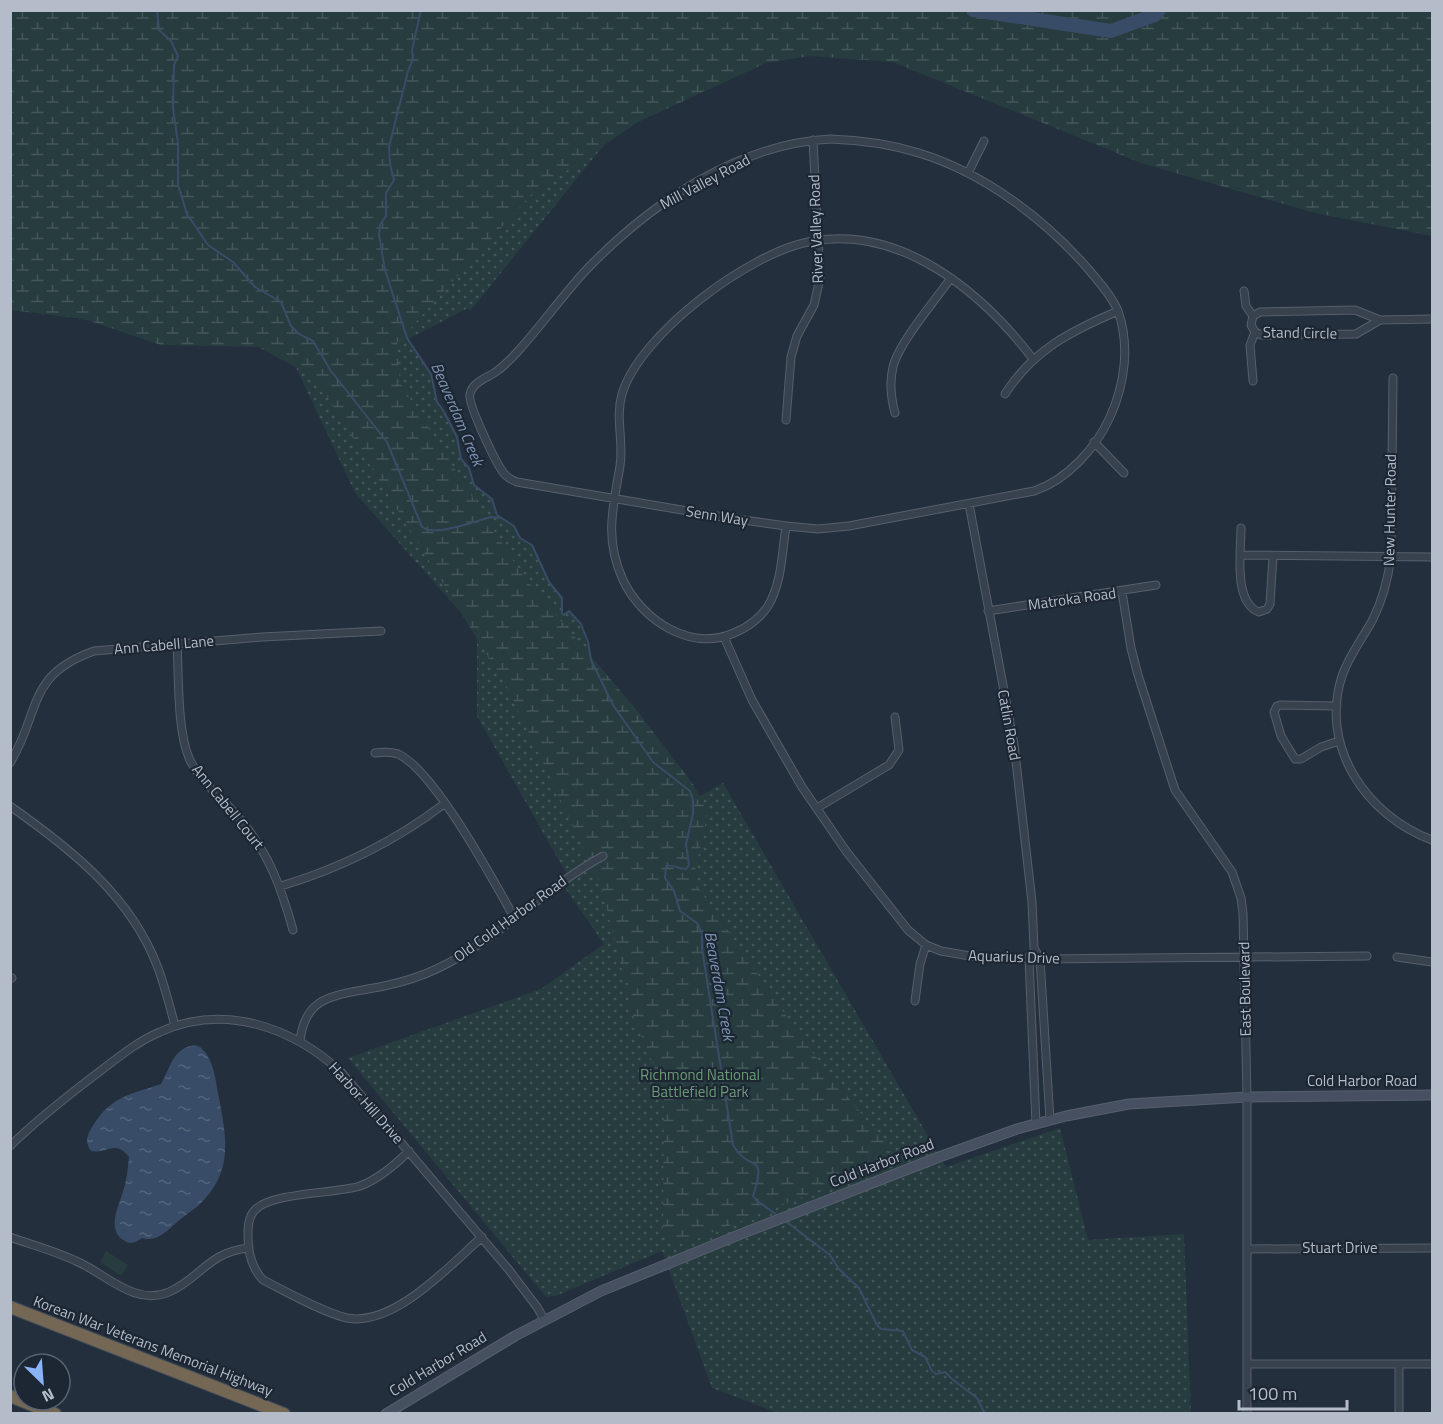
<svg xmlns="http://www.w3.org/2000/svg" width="1443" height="1424" viewBox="0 0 1443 1424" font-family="'Titillium Web',sans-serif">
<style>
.grass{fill:url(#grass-dots)}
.wetland{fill:url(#wetland-marsh)}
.pitch{fill:#263c3f}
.water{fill:url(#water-ripples)}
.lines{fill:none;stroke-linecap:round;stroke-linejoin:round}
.stream{stroke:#394c67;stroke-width:2}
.river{stroke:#394c67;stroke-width:14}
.minor-casing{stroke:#565f6c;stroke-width:9}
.secondary-casing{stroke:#565f6c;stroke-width:11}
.motorway-casing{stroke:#434c59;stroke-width:14}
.minor{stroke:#38414e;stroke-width:7}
.secondary{stroke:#465061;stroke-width:9}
.motorway{stroke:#746855;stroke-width:12}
.labels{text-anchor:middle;stroke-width:4.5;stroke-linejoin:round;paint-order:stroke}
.street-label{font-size:15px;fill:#b4bcc9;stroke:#1d2633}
.park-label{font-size:15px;fill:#6b9a76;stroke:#1d2633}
.water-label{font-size:16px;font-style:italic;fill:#7c92b1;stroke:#1d2633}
</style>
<defs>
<pattern id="grass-dots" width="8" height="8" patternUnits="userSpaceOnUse" patternTransform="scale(1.5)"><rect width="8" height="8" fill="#263c3f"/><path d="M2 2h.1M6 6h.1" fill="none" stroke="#435659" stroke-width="1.8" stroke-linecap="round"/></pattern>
<pattern id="wetland-marsh" width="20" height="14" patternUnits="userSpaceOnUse" patternTransform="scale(1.5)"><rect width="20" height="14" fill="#263c3f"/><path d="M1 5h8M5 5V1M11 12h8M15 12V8" fill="none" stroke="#435659"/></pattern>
<pattern id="water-ripples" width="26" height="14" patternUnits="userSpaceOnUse" patternTransform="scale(1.5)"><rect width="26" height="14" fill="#394c67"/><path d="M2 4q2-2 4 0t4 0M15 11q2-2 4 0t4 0" fill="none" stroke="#53647b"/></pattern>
</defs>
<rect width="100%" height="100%" fill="#242f3e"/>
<path class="grass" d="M10,11L616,130L470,311L468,308L408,339L431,374L437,402L443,410L457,437L461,459L469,468L474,484L492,499L497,515L514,526L520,538L532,545L549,582L562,598V613L564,615L569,611C584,626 586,641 591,660L693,800L723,783L946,1167L1060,1128L1088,1240L1184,1234L1191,1413L842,1414L835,1411L830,1414L778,1413L712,1388L662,1251L558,1295L546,1297L348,1058L541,989L604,944L563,885L566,873L477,716V631L355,493L279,331Z"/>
<path class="wetland" d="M11,11H1432V236L1315,213L1141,163L893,62L810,56L766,63L638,122L530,196L397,343L400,383L523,576L635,708L693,784L708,812L693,880L805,1043L891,1151L885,1164L696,1239L674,1241L663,1232L664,1090L634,1019L601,885L507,687L316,378L258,347L161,345L84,319L11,310Z"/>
<path class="pitch" d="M106,1251L128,1265L121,1276L100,1262Z"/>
<path class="water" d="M194,1045L200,1047C213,1058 215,1076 218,1093C226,1136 235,1171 199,1205C192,1211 184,1216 177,1222C166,1232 157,1242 142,1238C136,1242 131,1245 125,1241C104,1230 121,1202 125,1185C127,1176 128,1167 129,1157C115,1139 109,1154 91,1151C83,1139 89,1132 96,1121C114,1095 133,1094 161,1084C171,1067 172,1049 194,1045Z"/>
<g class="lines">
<path class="stream" d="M157,10L159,30L171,41L178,56L174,65L173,108L178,143V185L187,214L208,245L233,262L255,287L281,302L291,326L299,334L313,341L331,371L387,442L422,527C436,537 475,521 491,517L499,518
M421,10L412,50L413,59L408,71L389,147L390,164L394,180L386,193V216L380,225L379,235L385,270L407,338L431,374L437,402L443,410L457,437L461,459L469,468L474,485L492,499L497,515L514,526L520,538L532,545L549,582L562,598V613L564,615L569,611L581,624L588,642L591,660L613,705L653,762L690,791L693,800V814L686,844L689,865L686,869C678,869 673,864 666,866L665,878L674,891L680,911L697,923L702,933V949L733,1145C749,1174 768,1150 753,1196L756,1200L777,1215
M784,1220L830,1255L838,1268L859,1288L877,1325L881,1329L903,1331L912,1350L925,1357L932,1371L936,1374L945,1372L952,1379L977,1398L985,1414"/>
<path class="river" d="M973,10L1111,31L1155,15L1159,10"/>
<defs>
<path id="minor" d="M830,139C861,140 890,144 919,153C984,173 1045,219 1089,270C1099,282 1112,296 1118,311C1130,345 1125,384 1110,417C1096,448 1067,480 1034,491L849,526L818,529L786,526L729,518L517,482C512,480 506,477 503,472C496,463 467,403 470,394C473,381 488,378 497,371C505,365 513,357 520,349C543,323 563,295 587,269C650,204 737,144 830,139Z
M968,173L984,141
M1244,291L1246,306L1253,316
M1380,320L1356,334L1262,335L1255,332L1251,325L1253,316L1260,312L1355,310L1380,320L1432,319
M1393,378L1391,557C1388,579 1383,599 1373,619C1363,638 1349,655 1342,676C1319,747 1367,816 1432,840
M1253,381L1250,345L1255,332
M1005,394C1033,350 1071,331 1118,311
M895,413C891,398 889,383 893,367C898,344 936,299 951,278
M786,420L791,357L797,336L814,305L820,278L813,140
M1094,442L1124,473
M969,504L1014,744L1032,902L1034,948L1040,959L1050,1120
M786,526C782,552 782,583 768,606C760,618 748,627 734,633C690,652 642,620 623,580C604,538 613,508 620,466C624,442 615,418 622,394C640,334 748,254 808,242C899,223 981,291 1033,359
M1241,528C1241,551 1233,602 1259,612L1267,609L1270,604L1273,556
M1241,555L1432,557
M1122,592L1131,648L1138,675L1175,790L1232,872L1241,898L1243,913L1247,1097V1414
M988,611L1156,585
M724,637L752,700L802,787L846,851L908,930L926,945L941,951L976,957L1040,959L1367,956
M177,644C179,677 177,729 189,758C200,783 223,798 239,818C269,853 281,887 293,930
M1337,706L1280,705L1277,706L1274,712L1281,736L1295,759H1301L1321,747L1339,741
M375,753C382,752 390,751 398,754C434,770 493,880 514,917
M10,763C41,712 26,675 94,651L262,637L381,631
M10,806C71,849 131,896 158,968C165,987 170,1007 175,1026
M817,808L889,765L899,750L895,717
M281,886C341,868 394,842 444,804
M1030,955L1029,959L1036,1124
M1397,957L1432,962
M10,979L12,978
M915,1001L920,964L926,945
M300,1041C305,997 332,996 368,989C387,986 407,981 425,974C492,947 540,890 603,856
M10,1146C37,1120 66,1097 95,1075C115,1060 136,1042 160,1032C224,1003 292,1027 341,1072L509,1270L537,1307L544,1319
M409,1151C395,1165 379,1179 360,1186C335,1194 269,1192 254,1211C248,1218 248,1228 248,1237C248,1253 252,1268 263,1280C285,1291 324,1313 347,1318C394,1327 449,1266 482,1237
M10,1237C32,1245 55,1251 76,1261C105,1273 135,1307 169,1292C201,1278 208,1252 249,1248
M1247,1249L1432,1248
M1247,1364H1432
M1399,1364V1414"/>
<path id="secondary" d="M386,1414L515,1336L601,1291L741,1234L939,1157L1017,1129L1066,1116L1129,1104L1247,1097L1432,1095"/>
<path id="motorway" d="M10,1307L284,1414
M10,1396L55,1414"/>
</defs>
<use href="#minor" class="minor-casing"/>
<use href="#secondary" class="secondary-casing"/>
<use href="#motorway" class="motorway-casing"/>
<use href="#minor" class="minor"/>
<use href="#secondary" class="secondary"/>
<use href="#motorway" class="motorway"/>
</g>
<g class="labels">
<g class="street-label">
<text transform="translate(705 182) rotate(-28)" y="5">Mill Valley Road</text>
<text transform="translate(816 229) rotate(-92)" y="5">River Valley Road</text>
<text transform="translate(1300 333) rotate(1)" y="5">Stand Circle</text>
<text transform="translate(1390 510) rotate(-89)" y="5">New Hunter Road</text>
<text transform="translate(717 516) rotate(9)" y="5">Senn Way</text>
<text transform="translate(1072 599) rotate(-8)" y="5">Matroka Road</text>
<text transform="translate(164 645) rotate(-5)" y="5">Ann Cabell Lane</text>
<text transform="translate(1009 725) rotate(80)" y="5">Catlin Road</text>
<text transform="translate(228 807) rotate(51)" y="5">Ann Cabell Court</text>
<text transform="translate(510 919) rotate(-36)" y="5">Old Cold Harbor Road</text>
<text transform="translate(1014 957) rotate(2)" y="5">Aquarius Drive</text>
<text transform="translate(1245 989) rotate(-91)" y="5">East Boulevard</text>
<text x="1362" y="1086">Cold Harbor Road</text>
<text transform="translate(366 1103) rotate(48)" y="5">Harbor Hill Drive</text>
<text transform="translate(882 1163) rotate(-21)" y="5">Cold Harbor Road</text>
<text x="1340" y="1253">Stuart Drive</text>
<text transform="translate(153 1346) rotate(21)" y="5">Korean War Veterans Memorial Highway</text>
<text transform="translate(438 1364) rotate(-31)" y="5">Cold Harbor Road</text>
</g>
<g class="park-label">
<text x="700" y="1080">Richmond National<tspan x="700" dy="17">Battlefield Park</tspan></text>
</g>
<g class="water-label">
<text transform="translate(458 414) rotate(67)" y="6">Beaverdam Creek</text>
<text transform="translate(720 986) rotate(80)" y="6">Beaverdam Creek</text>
</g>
</g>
<rect width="1443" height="1424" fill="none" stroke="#b4bcc9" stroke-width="24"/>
<g transform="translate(42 1382) rotate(155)"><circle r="28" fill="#1d2633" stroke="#59626f" stroke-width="1.5"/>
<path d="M0-4.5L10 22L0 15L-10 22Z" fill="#8ab4f8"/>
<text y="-9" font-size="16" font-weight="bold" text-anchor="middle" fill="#b4bcc9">N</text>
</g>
<path d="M1239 1400v9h108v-9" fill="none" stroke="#b4bcc9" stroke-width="3"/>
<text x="1248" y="1400" font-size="18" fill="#b4bcc9" stroke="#1d2633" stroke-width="4.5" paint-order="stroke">100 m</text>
</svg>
